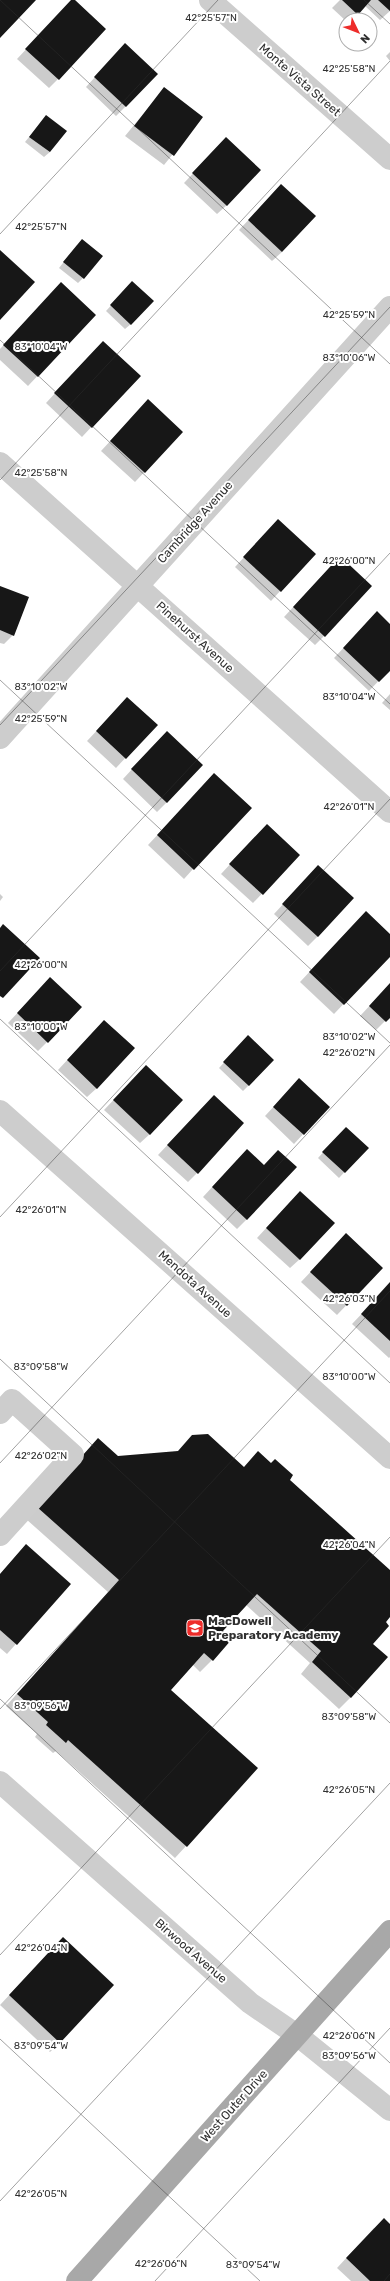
<svg xmlns="http://www.w3.org/2000/svg" width="390" height="2281" viewBox="0 0 390 2281" font-family="Rubik,sans-serif">
<style>
.shadow{fill:#0003}
.building{fill:#171717}
.lines{fill:none;stroke-linecap:round;stroke-linejoin:round}
.minor{stroke:#cdcdcd;stroke-width:22}
.major{stroke:#a8a8a8;stroke-width:22}
.ticks{fill:none;stroke:#303030;stroke-width:1;stroke-opacity:0.45}
.labels{text-anchor:middle;stroke-width:4;stroke-linejoin:round;paint-order:stroke}
.street-label{font-size:12px;fill:#303030;stroke:#fff}
.poi-label{font-size:12px;font-weight:bold;fill:#303030;stroke:#fff;text-anchor:start}
.ticks-label{font-size:10px;text-anchor:middle;fill:#303030;stroke:#fff;stroke-width:4;stroke-linejoin:round;paint-order:stroke}
</style>
<rect width="100%" height="100%" fill="#fff"/>
<path class="shadow" d="M72,0H74L58,79L49,88L17,59Z
M340,0H390V11L380,20L365,6L351,20L346,21L332,8Z
M390,52V61L386,56Z
M116,54L126,106L116,116L86,87Z
M164,89L202,118L164,165L125,136Z
M46,116L50,152L44,157L25,142Z
M217,148L227,205L217,214L184,183Z
M272,195L282,252L272,261L239,230Z
M77,245L83,278L78,283L59,268Z
M127,288L131,324L125,329L106,311Z
M52,293L95,315L28,386L0,360V349Z
M94,351L139,376L82,437L46,403Z
M139,410L182,432L135,482L101,451Z
M269,530L314,554L271,601L235,567Z
M331,566L324,636L315,645L284,617Z
M0,587L13,635L4,644L0,643Z
M368,622L390,625V669L369,691L334,658Z
M390,694V710L382,703Z
M118,708L156,725L116,768L87,741Z
M157,742L167,802L157,812L123,779Z
M205,784L193,869L184,879L148,845Z
M258,834L299,855L253,903L221,874Z
M309,876L318,936L308,946L274,914Z
M0,894L3,897L0,901Z
M356,922L390,935V955L334,1014L300,982Z
M390,984V1016L376,1030L360,1016Z
M41,988L47,1042L38,1051L8,1023Z
M95,1030L97,1088L87,1097L58,1070Z
M243,1042L249,1085L243,1091L219,1068Z
M146,1066L150,1134L140,1143L104,1110Z
M290,1089L328,1107L294,1144L265,1116Z
M204,1106L197,1173L188,1182L158,1155Z
M341,1133L367,1148L339,1178L318,1158Z
M237,1160L264,1166L247,1219L237,1229L203,1197Z
M291,1201L300,1259L290,1268L257,1238Z
M337,1244L382,1268L337,1315L301,1282Z
M390,1284V1357L389,1358L352,1324Z
M87,1451L118,1457L244,1467L289,1480L390,1571V1616L372,1644L351,1697L339,1709L301,1674L310,1663L246,1605L222,1631L231,1639L212,1660L200,1672L192,1664L169,1690L186,1846L175,1858L56,1751L53,1753L35,1737L37,1734L6,1706L108,1592L26,1519Z
M17,1555L69,1584L7,1654L0,1648V1574Z
M53,1948L60,2042L50,2052L0,2005Z
M390,2225V2281H351L337,2268L374,2228Z"/>
<path class="building" d="M0,0H36L0,38Z
M71,0H75L106,29L59,80L25,49Z
M342,0H371L358,15Z
M378,0H390V11Z
M125,43L158,74L126,107L94,77Z
M164,87L203,117L174,156L134,126Z
M46,115L67,131L50,152L29,137Z
M226,137L261,170L227,206L192,173Z
M281,184L316,216L282,252L248,220Z
M82,239L103,256L84,279L63,262Z
M0,250L35,282L0,320Z
M132,281L154,301L131,325L110,305Z
M61,282L96,315L38,377L3,345Z
M103,341L141,376L92,428L54,393Z
M148,399L183,432L145,473L110,441Z
M278,519L316,554L281,592L243,557Z
M340,556L372,586L325,637L293,607Z
M0,586L29,597L14,636L0,630Z
M377,611L390,624V671L379,682L343,648Z
M127,697L158,725L126,759L96,731Z
M167,731L203,765L167,803L131,769Z
M214,773L252,808L194,870L157,835Z
M267,824L300,855L263,895L229,864Z
M318,865L354,898L318,937L282,904Z
M366,911L390,934V957L344,1005L309,972Z
M3,924L40,958L3,998L0,996V928Z
M50,977L82,1007L48,1043L17,1013Z
M390,983V1018L386,1022L369,1006Z
M104,1020L135,1048L97,1089L67,1060Z
M248,1035L274,1060L249,1086L223,1062Z
M146,1065L183,1100L150,1135L113,1100Z
M299,1078L330,1107L304,1135L273,1107Z
M214,1095L244,1123L198,1174L167,1145Z
M346,1127L369,1148L345,1173L322,1152Z
M247,1149L264,1165L278,1150L297,1167L247,1220L212,1187Z
M300,1191L335,1223L300,1260L266,1228Z
M346,1233L383,1268L347,1306L310,1272Z
M390,1282V1341L361,1314Z
M208,1434L244,1467L258,1451L271,1463L275,1459L293,1475L290,1480L390,1570V1617L386,1622L389,1626L373,1644L388,1657L351,1698L312,1662L321,1651L257,1594L223,1631L232,1639L213,1661L204,1653L171,1690L258,1768L187,1847L68,1740L66,1743L46,1725L48,1722L17,1694L119,1580L37,1507L98,1438L118,1456L178,1451L192,1435Z
M26,1544L71,1584L17,1645L0,1630V1574Z
M63,1937L114,1985L60,2043L9,1995Z
M384,2218L390,2224V2281H370L346,2258Z"/>
<g class="lines">
<path class="minor" d="M210,0L390,159
M0,463L390,812
M0,738L390,307
M0,1111L390,1458
M0,1413L12,1400L73,1455L0,1535
M0,1782L250,2003L297,2035L390,2110"/>
<path class="major" d="M77,2281L390,1931"/>
</g>
<path class="ticks" d="M0,0L390,364M364,0L390,24M0,234L218,0M0,340L390,704M0,480L390,61M0,680L390,1043M0,725L390,307M0,971L390,553M0,1019L390,1383M0,1217L390,799M0,1359L390,1723M0,1463L390,1045M0,1699L390,2063M0,1709L390,1291M0,1955L390,1537M0,2039L260,2281M0,2201L390,1783M155,2281L390,2028M384,2281L390,2274"/>
<defs>
<symbol id="school-square" viewBox="-11 -11 22 22"><rect x="-9" y="-9" width="18" height="18" rx="4" fill="#ee2c2a" stroke="#fff"/><path d="M0-5L7-2L0 1L-7-2ZM-4 1L0 2.5L4 1V4Q0 6-4 4Z" fill="#fff"/></symbol>
</defs>
<g fill-rule="evenodd">
<use href="#school-square" x="185" y="1618" width="20" height="20"/>
</g>
<g class="labels">
<g class="street-label">
<text transform="translate(300 80) rotate(41)" y="4">Monte Vista Street</text>
<text transform="translate(195 522) rotate(-48)" y="4">Cambridge Avenue</text>
<text transform="translate(195 637) rotate(42)" y="4">Pinehurst Avenue</text>
<text transform="translate(195 1284) rotate(42)" y="4">Mendota Avenue</text>
<text transform="translate(191 1951) rotate(41)" y="4">Birwood Avenue</text>
<text transform="translate(234 2106) rotate(-48)" y="4">West Outer Drive</text>
</g>
<g class="poi-label">
<text x="208" y="1625">MacDowell<tspan x="208" dy="14">Preparatory Academy</tspan></text>
</g>
</g>
<g class="ticks-label">
<text x="211" y="21">42°25'57"N</text>
<text x="349" y="72">42°25'58"N</text>
<text x="41" y="230">42°25'57"N</text>
<text x="349" y="318">42°25'59"N</text>
<text x="41" y="350">83°10'04"W</text>
<text x="349" y="361">83°10'06"W</text>
<text x="41" y="476">42°25'58"N</text>
<text x="349" y="564">42°26'00"N</text>
<text x="41" y="690">83°10'02"W</text>
<text x="349" y="700">83°10'04"W</text>
<text x="41" y="722">42°25'59"N</text>
<text x="349" y="810">42°26'01"N</text>
<text x="41" y="968">42°26'00"N</text>
<text x="41" y="1030">83°10'00"W</text>
<text x="349" y="1040">83°10'02"W</text>
<text x="349" y="1056">42°26'02"N</text>
<text x="41" y="1213">42°26'01"N</text>
<text x="349" y="1302">42°26'03"N</text>
<text x="41" y="1370">83°09'58"W</text>
<text x="349" y="1380">83°10'00"W</text>
<text x="41" y="1459">42°26'02"N</text>
<text x="349" y="1548">42°26'04"N</text>
<text x="41" y="1709">83°09'56"W</text>
<text x="349" y="1720">83°09'58"W</text>
<text x="349" y="1793">42°26'05"N</text>
<text x="41" y="1951">42°26'04"N</text>
<text x="349" y="2039">42°26'06"N</text>
<text x="41" y="2049">83°09'54"W</text>
<text x="349" y="2059">83°09'56"W</text>
<text x="41" y="2197">42°26'05"N</text>
<text x="161" y="2267">42°26'06"N</text>
<text x="253" y="2268">83°09'54"W</text>
</g>
<g transform="translate(358 32) rotate(133)"><circle r="19" fill="#ffffff" stroke="#acacac"/>
<path d="M0-3L7 15L0 10L-7 15Z" fill="#ee2c2a"/>
<text y="-6" font-size="11" font-weight="bold" text-anchor="middle" fill="#303030">N</text>
</g>
</svg>
